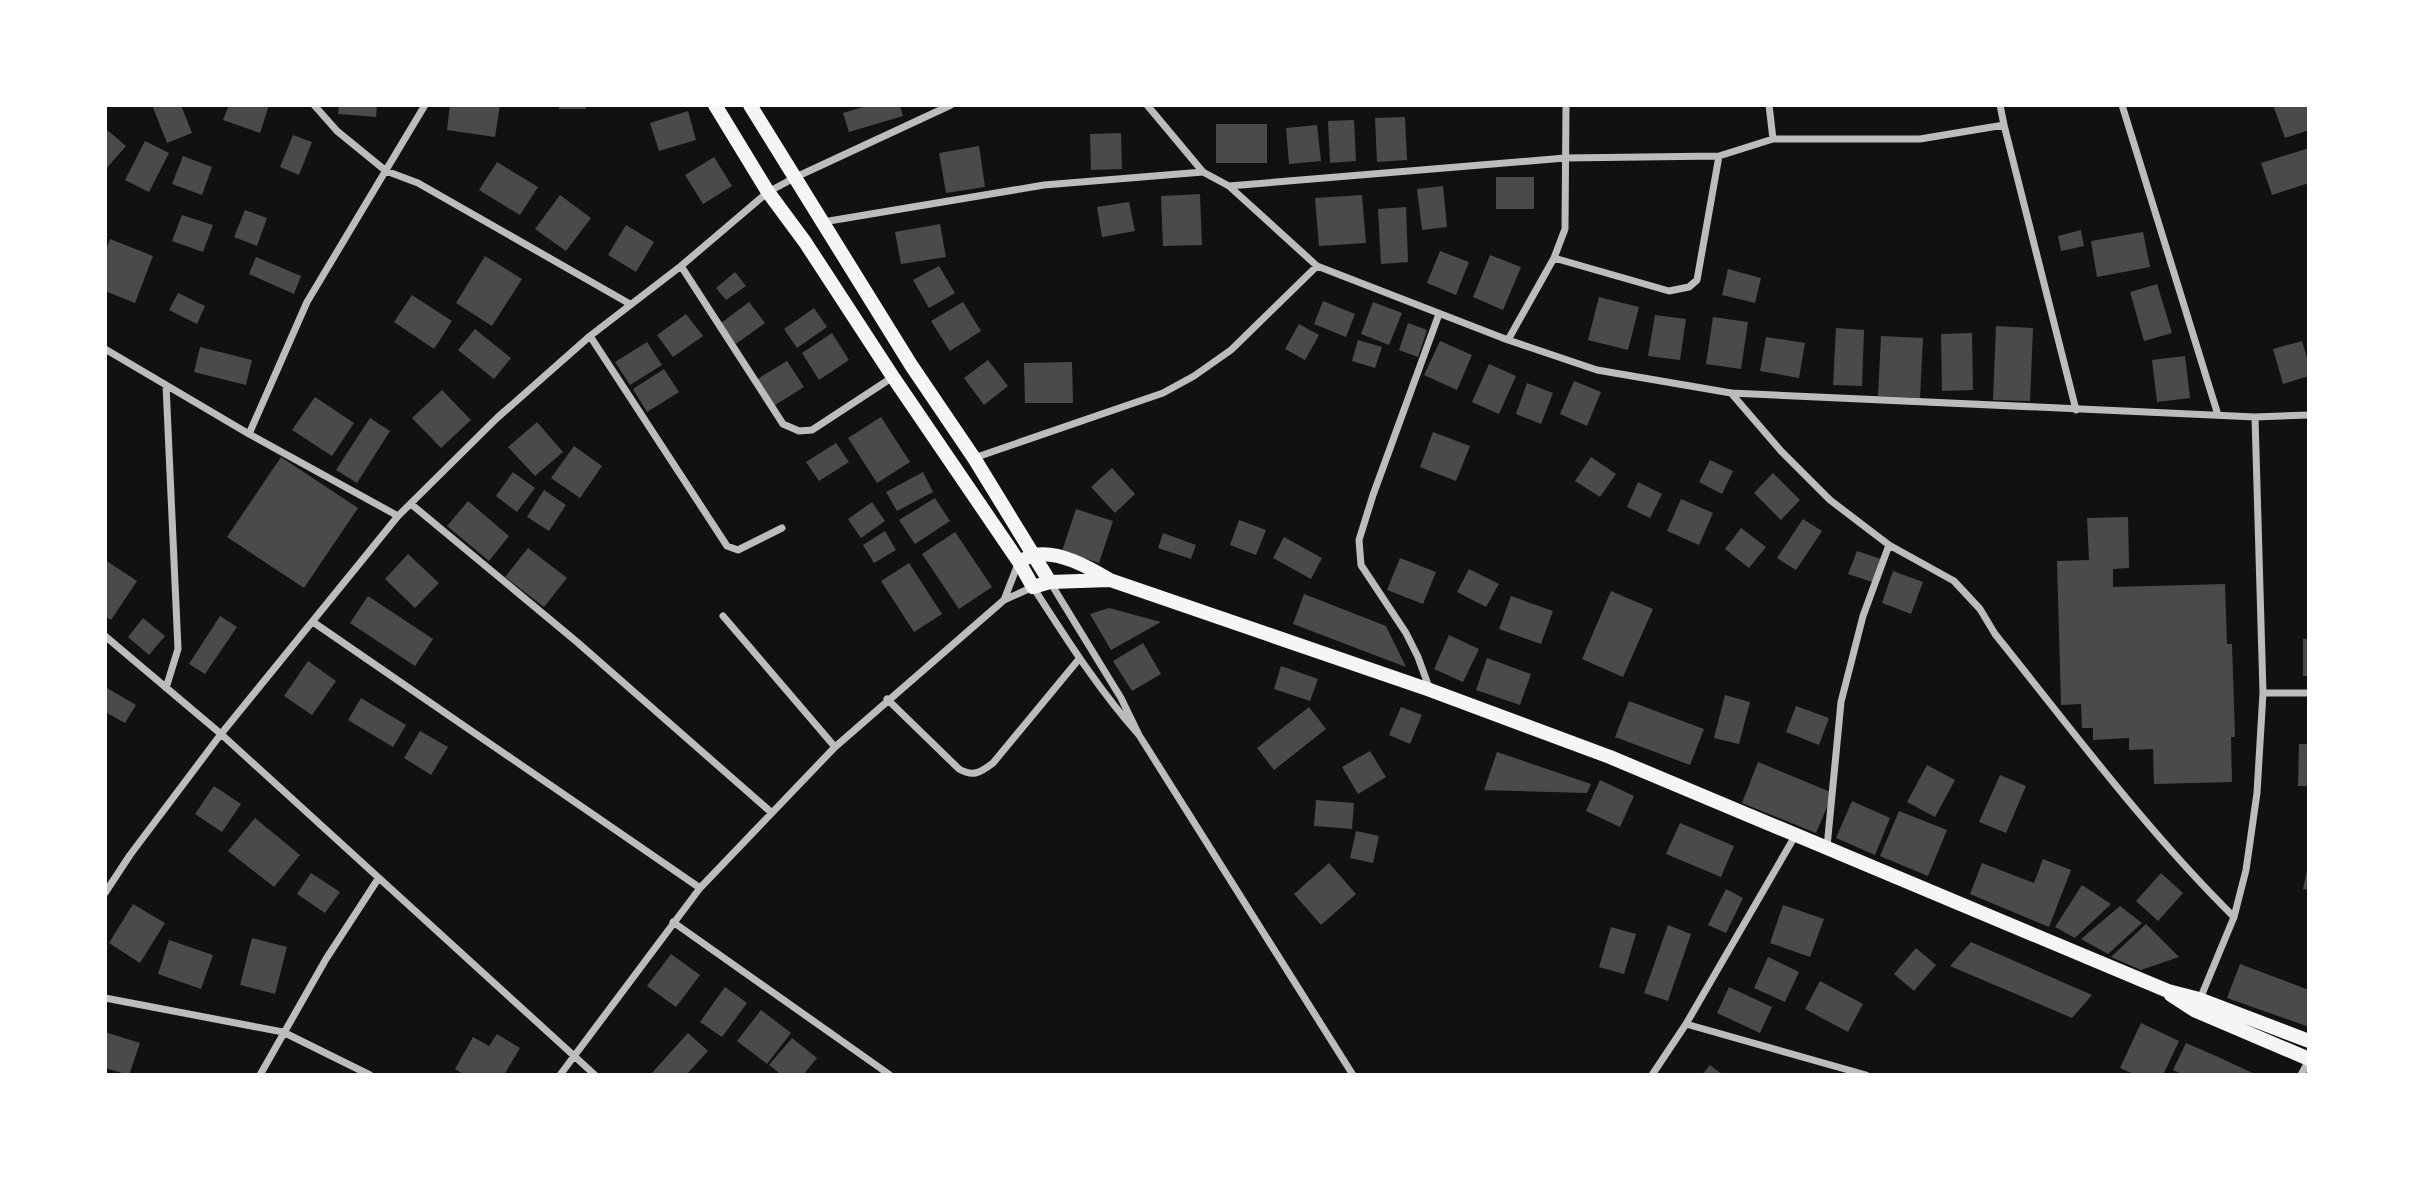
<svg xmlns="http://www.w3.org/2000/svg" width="2414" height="1180" viewBox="0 0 2414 1180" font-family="Mulish,sans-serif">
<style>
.building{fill:#4a4a4a}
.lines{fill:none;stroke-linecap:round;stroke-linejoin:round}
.minor{stroke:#bcbcbc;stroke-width:7}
.primary{stroke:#f5f5f5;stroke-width:14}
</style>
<rect width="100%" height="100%" fill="#111"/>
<path class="building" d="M152,105H181L192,133L167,143Z
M229,105H269L260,133L223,120Z
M339,105H377L376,117L338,114Z
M450,105H500L495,137L447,130Z
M559,105H586V109H559Z
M869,105H900L903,116L849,132L843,113Z
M2273,105H2309V130L2285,138Z
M688,111L696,140L659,151L650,123Z
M1405,117L1407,160L1377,162L1375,118Z
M1354,120L1356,161L1330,163L1328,121Z
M1216,124H1267V163H1216Z
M1317,125L1321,161L1289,164L1286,128Z
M105,128L126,146L105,170Z
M1121,133L1122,169L1091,170L1090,134Z
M293,135L312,142L299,175L280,167Z
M145,141L169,153L149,192L125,180Z
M979,146L985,187L946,193L939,153Z
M2309,148V183L2272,195L2261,163Z
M183,156L212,167L202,195L172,184Z
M714,157L732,186L703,204L685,175Z
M497,162L538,187L520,215L479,190Z
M1496,177H1534V209H1496Z
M1443,186L1447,227L1422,230L1417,189Z
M1200,194L1202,245L1163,246L1161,196Z
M560,195L591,218L566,251L535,229Z
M1362,195L1366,243L1319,246L1315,198Z
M1129,202L1135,231L1102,237L1097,207Z
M1406,207L1408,262L1381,264L1378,209Z
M245,210L267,218L257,246L234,237Z
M182,215L213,225L203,252L172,241Z
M940,224L946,257L901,264L895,232Z
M626,225L654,242L636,272L608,255Z
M2081,230L2084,246L2061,251L2058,236Z
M2143,232L2150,267L2097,277L2091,241Z
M110,239L153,256L135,303L105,291V253Z
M1440,251L1469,262L1456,295L1427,283Z
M1490,255L1521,267L1503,310L1473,297Z
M485,256L522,279L492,326L456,303Z
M256,257L301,276L294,294L249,274Z
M939,266L955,293L929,308L913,280Z
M1728,269L1761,278L1755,303L1722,295Z
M735,272L746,286L726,300L716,288Z
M2157,284L2172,333L2144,341L2130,292Z
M178,293L205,306L197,324L169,310Z
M412,295L452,321L434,349L394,322Z
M1599,297L1639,307L1628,350L1588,340Z
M1323,301L1355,314L1346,337L1314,324Z
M749,302L765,323L736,344L721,323Z
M963,302L981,331L950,351L931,321Z
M1373,302L1402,313L1389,345L1361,334Z
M814,308L827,327L797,348L784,329Z
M686,314L703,336L673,357L657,335Z
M1655,315L1686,319L1680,360L1648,356Z
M1713,317L1748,322L1741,369L1706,364Z
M1408,323L1427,330L1418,357L1399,350Z
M1299,324L1319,335L1305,360L1285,349Z
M1996,326L2033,328L2030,401L1993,400Z
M1836,328L1864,330L1862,386L1833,385Z
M475,329L511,358L494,379L458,350Z
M832,333L849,360L819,380L802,353Z
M1972,333L1973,390L1942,391L1941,334Z
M1881,336L1923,338L1920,398L1878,396Z
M1766,337L1805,343L1799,378L1760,371Z
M1358,340L1382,347L1375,368L1352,361Z
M1440,341L1472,355L1457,390L1424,375Z
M2302,341L2309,365V376L2283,384L2273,349Z
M647,342L662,365L630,385L615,362Z
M200,347L252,360L246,385L194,372Z
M2185,356L2190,398L2157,402L2152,360Z
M988,360L1008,386L984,405L964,378Z
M787,361L804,387L772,407L756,380Z
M1072,362L1073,403H1025L1024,363Z
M1489,364L1516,376L1499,414L1472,402Z
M664,369L679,392L647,412L633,389Z
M1574,381L1601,392L1587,426L1560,414Z
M1527,383L1553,393L1541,424L1516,414Z
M442,390L471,420L441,448L412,418Z
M315,397L354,423L332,456L292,430Z
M881,417L910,462L877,483L848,438Z
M370,418L390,431L357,483L336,470Z
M537,422L563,452L535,476L508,447Z
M1433,432L1470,446L1456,481L1420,467Z
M836,443L849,462L819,481L806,462Z
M574,446L602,466L580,498L551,478Z
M281,457L358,508L304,588L227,537Z
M1591,457L1616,474L1600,497L1575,481Z
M1710,460L1733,471L1722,494L1699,482Z
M1112,468L1135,494L1115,513L1091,487Z
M513,472L535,488L517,512L496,496Z
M923,472L933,492L897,511L886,492Z
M1773,473L1800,500L1781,520L1754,493Z
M1638,482L1662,494L1650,518L1627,507Z
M544,490L566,505L549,531L527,517Z
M935,498L950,521L915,544L899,520Z
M1681,499L1713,513L1699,545L1667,531Z
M468,501L509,536L489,561L447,526Z
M872,502L885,521L861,538L848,519Z
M1076,509L1113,521L1099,563L1062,551Z
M2128,517L2129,568L2113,569V587L2225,584L2227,644H2232L2235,737H2231L2232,782L2154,784L2153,749L2129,750V738L2093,740V728H2082L2081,704L2061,705L2057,561L2089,560L2087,518Z
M1803,519L1822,531L1796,570L1777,558Z
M1239,520L1266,530L1256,555L1230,545Z
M1741,528L1766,547L1749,568L1725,549Z
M885,531L896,550L874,563L863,545Z
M955,532L992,587L959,609L922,554Z
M1163,533L1196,545L1191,559L1158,548Z
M1284,537L1322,558L1311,579L1273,558Z
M528,548L567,578L544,607L505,577Z
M1857,551L1881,559L1872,582L1848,574Z
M408,554L439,583L415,608L385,579Z
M1400,558L1436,572L1423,604L1387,590Z
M105,560L137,581L111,620L105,616Z
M909,563L942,614L914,632L881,581Z
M1469,569L1499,584L1486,607L1457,592Z
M1893,571L1923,582L1911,614L1882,603Z
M1611,591L1653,609L1623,677L1582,659Z
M1304,594L1386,626L1406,667L1293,624Z
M368,596L433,639L415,666L350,623Z
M1511,596L1553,611L1541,644L1499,629Z
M1109,608L1161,622L1111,650L1090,614Z
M220,616L237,627L205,674L189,664Z
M143,618L165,636L149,655L128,637Z
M1449,635L1479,649L1463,682L1434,669Z
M2303,639H2309V676H2303Z
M1143,643L1161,674L1132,691L1113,661Z
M1487,658L1531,674L1520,705L1476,690Z
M308,661L336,681L312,715L284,696Z
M1281,666L1318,679L1310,701L1274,689Z
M107,688L136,705L125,723L105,712Z
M1725,695L1750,702L1739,744L1714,738Z
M361,698L406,725L393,747L348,720Z
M1629,701L1704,729L1690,765L1615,737Z
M1796,706L1829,718L1819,745L1786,732Z
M1309,707L1326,729L1274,770L1257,748Z
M1401,707L1422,715L1410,744L1389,735Z
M420,731L448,747L431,775L404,758Z
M2299,744H2309V786H2298Z
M1370,751L1386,777L1358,794L1342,767Z
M1497,752L1591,784L1587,793L1484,790Z
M1758,762L1833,793L1816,833L1742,803Z
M1927,765L1955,780L1935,817L1907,802Z
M2000,775L2026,786L2006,833L1979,822Z
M1600,780L1634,796L1620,827L1586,811Z
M214,786L241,804L222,832L195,814Z
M1316,800L1354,803L1352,829L1314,826Z
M1852,801L1890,818L1875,855L1836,838Z
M1899,811L1947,830L1928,876L1880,856Z
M255,818L300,855L274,887L228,851Z
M1680,823L1734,846L1721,877L1666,854Z
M1356,831L1379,836L1373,863L1350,858Z
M2043,859L2071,870L2049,927L1970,894L1982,863L2034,883Z
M1329,863L1356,894L1321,925L1294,894Z
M2308,866H2309V890L2303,889Z
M311,873L340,892L325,913L297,894Z
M2161,873L2183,893L2158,921L2136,901Z
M2082,885L2111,904L2075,938L2055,927Z
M1726,889L1743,898L1726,933L1708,925Z
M133,904L165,923L140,963L109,943Z
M1783,905L1824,919L1810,957L1770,943Z
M2120,906L2142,923L2108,954L2081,939Z
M2146,924L2179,957L2141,970L2111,957Z
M1668,925L1691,934L1668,1001L1644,993Z
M1611,927L1636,934L1624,974L1599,967Z
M252,938L287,947L275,994L240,985Z
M169,940L213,955L201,989L158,974Z
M1971,942L2092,995L2072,1018L1950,966Z
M1916,948L1936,965L1914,991L1894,974Z
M671,954L700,975L676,1007L647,986Z
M1768,957L1799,972L1785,1002L1754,988Z
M2240,964L2309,990V1027L2227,998Z
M1820,981L1863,1004L1848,1032L1805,1009Z
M725,987L747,1003L722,1037L700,1022Z
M1729,987L1772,1007L1760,1033L1717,1013Z
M761,1010L791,1033L767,1064L737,1041Z
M2141,1023L2179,1041L2163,1075H2136L2120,1068Z
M105,1032L140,1043L129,1075L105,1068Z
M688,1033L708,1051L686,1075H650Z
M497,1034L520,1048L504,1075H465L455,1069L473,1037L489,1046Z
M792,1038L817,1058L803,1075H782L769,1065Z
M2186,1043L2216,1056L2257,1075H2184L2173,1070Z
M1710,1065L1723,1075H1702Z"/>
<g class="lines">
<path class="minor" d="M314,105L337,131L386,171L418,183L630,304
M1147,105L1203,172L1229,186L1317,266L1508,340L1597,370L1731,393L2255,417L2309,415
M1769,105L1773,139
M2000,105L2004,125
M2122,105L2218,415
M1229,186L1565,158L1719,156
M823,222L1044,185L1203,172
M1554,258L1669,291L1689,287L1697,280L1719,156L1773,139H1920L2004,125L2076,410
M681,266L783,424L799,431L812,430L893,377
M590,336L727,546L738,550L782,528
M1508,340L1554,258L1565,229L1566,105
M105,349L249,434L398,516
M166,385L178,649L166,688
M1731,393L1781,451L1830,500L1889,545L1954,581L1980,609L1995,634C2072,730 2146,830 2234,917
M249,434L307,302L425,105
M974,458L1163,393L1194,376L1231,350L1317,266
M411,504L577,642L772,813
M1050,582L1121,698L1139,735L1353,1075
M1004,600L1018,564
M723,616L835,747
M313,622L700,888
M105,636L221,734L595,1075
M1430,690L1418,657L1406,633L1361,565L1359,540L1373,495L1439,314
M2263,693H2309
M887,699L959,769C973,777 980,773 993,763L1079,659
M1827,847L1841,702L1863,616L1889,545
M105,893L130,855L221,734L398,516L497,418L590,336L681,266L768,192L796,177L951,105
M673,922L890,1075
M105,998L283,1032L370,1075
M2200,999L2234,917L2246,870L2257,793L2263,693L2255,417
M1686,1024L1866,1075
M260,1075L326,959L378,879
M560,1075L700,888L835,747L1004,600L1033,587C1066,638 1098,689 1139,735
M1652,1075L1686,1024L1795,836
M2301,1075L2309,1060"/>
<path class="primary" d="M715,105L768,192L805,242L893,377L1019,562L1033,587L1050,582L1110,580
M750,105L911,365L974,458L1050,582
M1019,562C1023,560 1029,556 1034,555C1059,550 1090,568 1110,580L1430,690L1610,757L2168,991L2199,999L2309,1041
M2171,995L2194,1010L2309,1059"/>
</g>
<rect width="2414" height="1180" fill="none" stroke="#ffffff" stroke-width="214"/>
</svg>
